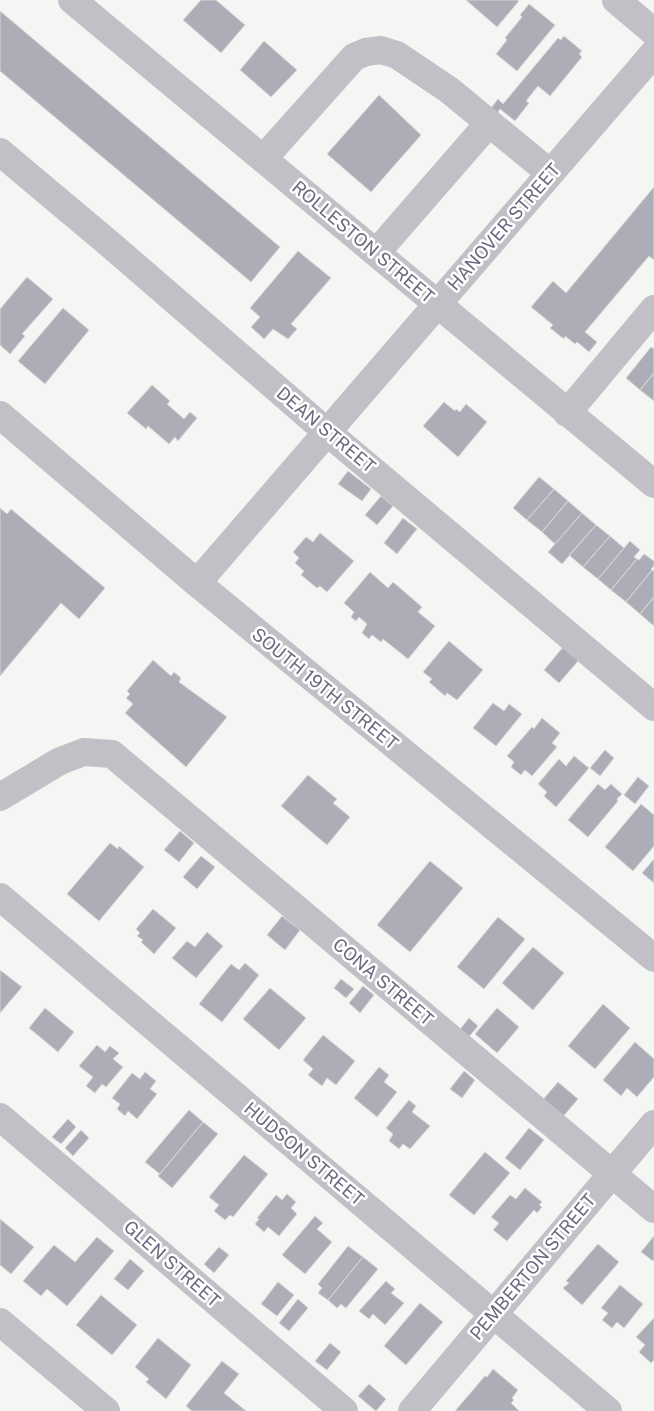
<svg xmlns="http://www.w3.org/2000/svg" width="654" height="1411" viewBox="0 0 654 1411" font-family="'Public Sans',sans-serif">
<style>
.building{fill:#adadb7;stroke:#d6d7d5}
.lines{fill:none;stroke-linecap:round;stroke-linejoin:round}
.minor{stroke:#c0c0c6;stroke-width:28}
.labels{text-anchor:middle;stroke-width:5;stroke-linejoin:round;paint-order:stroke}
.street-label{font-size:18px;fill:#6a6980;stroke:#fff}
</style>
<rect width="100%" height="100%" fill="#f4f6f3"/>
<path class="building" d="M201,0H216L245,25L221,53L183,20Z
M466,0H517L519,1L497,27Z
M529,4L555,25L517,71L496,54L507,40L505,38L522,17L520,15Z
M0,11L280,247L251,282L0,71Z
M564,36L582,51L579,54L582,57L550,96L538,86L526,101L529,103L515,121L500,109L497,113L491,108L498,99L503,104L558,38L561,40Z
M264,41L297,70L271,97L240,70Z
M379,95L421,135L371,192L327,154Z
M654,187V260L649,256L585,332L597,342L589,352L577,342L575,344L565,336L564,339L550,328L553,325L531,307L553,281L566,293Z
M298,251L331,278L291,324L297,329L288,339L273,329L264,339L251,327L260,317L250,308Z
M27,277L53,299L22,334L25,336L10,354L0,345V309Z
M63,308L89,330L45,384L18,361Z
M651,347L654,349V373L640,390L626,378Z
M654,373V401L640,390Z
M152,385L170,401L167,404L184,419L190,412L197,418L178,441L175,437L169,444L148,426L146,429L127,413Z
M444,402L455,411L456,409L460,412L466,404L487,422L458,457L423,426Z
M348,471L371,489L362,501L338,484Z
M539,477L554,489L527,520L513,508Z
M554,489L568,501L542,532L527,520Z
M381,496L393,506L377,525L365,515Z
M568,501L582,513L555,544L542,532Z
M0,508L7,514L11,509L105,588L79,619L61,603L0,676Z
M582,513L596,525L562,564L548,552Z
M403,518L417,529L397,554L384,543Z
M596,525L610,536L583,567L569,555Z
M320,533L354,561L327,592L320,586L317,588L301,575L304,571L295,563L299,558L293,552L306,537L313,542Z
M610,536L624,548L598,579L583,567Z
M630,541L640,550L634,557L637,559L611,590L598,579Z
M644,554L654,561V566L651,569L652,570L626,602L611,590L635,561L637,559L639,560Z
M652,570L654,571V597L640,614L626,602Z
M370,572L388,588L393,582L422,607L418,612L435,626L408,659L383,639L381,642L372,635L369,639L362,633L367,624L359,617L356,621L351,617L354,612L344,603Z
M654,597V626L640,614Z
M449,641L483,670L457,700L447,693L445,696L429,682L432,679L423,672Z
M564,646L579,660L559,683L544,670Z
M153,660L171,676L174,672L181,678L179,682L227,717L186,767L125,713L133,704L126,698L130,694L127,691Z
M493,703L504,711L509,704L522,714L496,746L473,728Z
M542,718L560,733L552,743L557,747L532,776L525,770L521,775L511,767L514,762L507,756L532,727L534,729Z
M605,750L614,758L600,776L590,768Z
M574,756L589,768L556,807L544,796L547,792L538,784L559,759L566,766Z
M308,775L337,799L333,803L350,817L327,845L281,806Z
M638,777L649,786L635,804L624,795Z
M598,784L605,790L611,784L622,794L617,799L618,801L588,837L568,820Z
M641,804L654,815V846L633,871L605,847Z
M180,831L194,843L179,862L164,850Z
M110,843L118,849L119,846L144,867L99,921L67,894Z
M201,856L215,867L197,889L183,877Z
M654,859V883L642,873Z
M430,861L463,888L410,952L377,925Z
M153,909L176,928L154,954L141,942L143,940L137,936L140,933L136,929Z
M282,916L300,930L285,950L267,935Z
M498,917L525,939L484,989L457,967Z
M207,932L223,946L196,978L172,958L187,941L195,947Z
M533,947L564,973L533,1010L502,983Z
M245,963L259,975L222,1022L199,1004L231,964L239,970Z
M0,970L22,987L0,1013Z
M341,979L354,989L346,998L334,988Z
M363,986L374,995L360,1013L349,1003Z
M270,988L306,1018L279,1050L243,1019Z
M603,1004L630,1028L595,1069L568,1046Z
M45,1008L74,1032L58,1052L29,1028Z
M497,1008L519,1027L497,1053L475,1034Z
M469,1018L478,1026L467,1039L458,1032Z
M323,1035L355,1061L336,1085L327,1078L322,1086L308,1075L313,1069L303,1060Z
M635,1042L654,1059V1077L637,1097L627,1088L621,1096L603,1080Z
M97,1045L105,1052L110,1046L119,1053L113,1059L123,1067L106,1087L102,1084L95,1093L86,1086L93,1077L79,1066Z
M379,1067L389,1075L384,1082L397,1092L377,1117L354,1098Z
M464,1071L475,1080L462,1098L450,1089Z
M145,1072L156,1081L150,1089L157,1094L137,1119L128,1111L125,1116L117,1109L120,1104L112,1098L132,1073L140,1079Z
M558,1082L578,1099L561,1119L541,1102Z
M409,1100L416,1106L412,1112L430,1126L410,1149L403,1144L399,1149L389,1141L393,1134L386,1128Z
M189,1110L203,1122L160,1174L145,1162Z
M68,1119L76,1127L61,1144L52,1137Z
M203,1122L218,1134L172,1188L158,1176Z
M529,1128L544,1140L520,1170L505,1158Z
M81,1130L89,1138L73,1156L65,1148Z
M485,1152L510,1173L474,1215L449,1195Z
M244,1155L268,1174L233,1217L230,1215L225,1220L214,1211L219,1205L209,1197Z
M525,1188L542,1202L539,1205L542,1207L537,1213L534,1210L507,1241L493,1230L499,1223L491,1217L510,1195L516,1199Z
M287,1194L296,1202L291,1208L297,1214L279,1236L268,1227L264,1232L255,1224L259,1219L257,1218L276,1195L282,1200Z
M315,1216L323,1223L317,1229L332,1242L305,1274L282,1255Z
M0,1219L34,1247L11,1274L0,1265Z
M654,1236V1259L653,1261L641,1252Z
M97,1237L114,1251L67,1306L47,1289L41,1296L23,1281L54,1245L75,1262Z
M598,1244L619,1262L582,1305L563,1288L569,1283L566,1281Z
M348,1246L363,1257L328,1300L318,1293L322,1288L318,1284Z
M219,1247L229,1255L214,1273L204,1264Z
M363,1257L378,1269L346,1308L341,1304L337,1308L328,1300Z
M130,1259L144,1271L128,1290L114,1279Z
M386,1281L395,1289L391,1293L404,1303L385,1325L373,1314L369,1319L359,1311Z
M278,1282L294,1295L277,1316L261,1304Z
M620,1285L643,1304L624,1328L617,1322L612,1328L602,1320L608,1313L601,1308Z
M101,1295L137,1325L112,1355L76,1325Z
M298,1299L308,1308L289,1331L279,1323Z
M420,1303L443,1322L406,1365L384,1346Z
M654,1318V1360L651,1363L639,1352L645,1345L636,1337Z
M158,1338L191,1365L166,1399L146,1382L149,1379L135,1367Z
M330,1343L341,1352L327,1370L315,1361Z
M222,1361L239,1374L224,1393L246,1411H192L186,1406Z
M493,1369L518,1390L512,1398L514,1400L511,1403L519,1411H455L485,1376L487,1377Z
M369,1384L386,1399L376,1411L358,1396Z"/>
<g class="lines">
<path class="minor" d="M72,0L654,484
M616,0L654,32
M0,152L112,246L327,432L654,707
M263,159L354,57L366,52L381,50L397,55L449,90L550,173
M376,253L489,123
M567,413L654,309
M0,415L197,583L654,958
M197,583L654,53
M0,797L60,761L84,752L112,754L654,1209
M0,897L608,1411
M0,1117L344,1411
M0,1322L106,1411
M412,1411L654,1124"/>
</g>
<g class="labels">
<g class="street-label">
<text transform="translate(504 227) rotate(-49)" y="6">HANOVER STREET</text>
<text transform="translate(363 242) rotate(40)" y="6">ROLLESTON STREET</text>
<text transform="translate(326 430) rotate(40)" y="6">DEAN STREET</text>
<text transform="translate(325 689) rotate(39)" y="6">SOUTH 19TH STREET</text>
<text transform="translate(383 982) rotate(40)" y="6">CONA STREET</text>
<text transform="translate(304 1154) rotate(40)" y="6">HUDSON STREET</text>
<text transform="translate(172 1264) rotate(41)" y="6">GLEN STREET</text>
<text transform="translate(533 1267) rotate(-50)" y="6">PEMBERTON STREET</text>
</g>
</g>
</svg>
